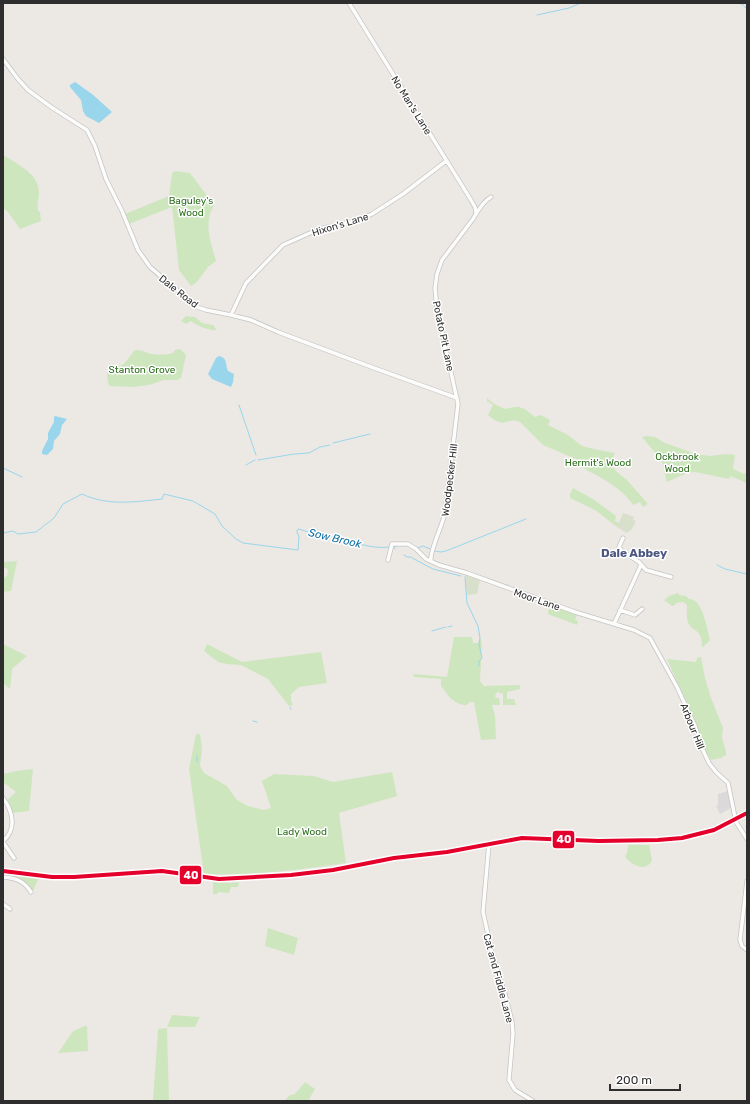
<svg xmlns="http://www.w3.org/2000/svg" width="750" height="1104" viewBox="0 0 750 1104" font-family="Rubik,sans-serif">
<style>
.industrial{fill:#dcd9db}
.green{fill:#cee6be}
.cemetery{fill:#d8e0cc}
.water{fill:#99d6ec}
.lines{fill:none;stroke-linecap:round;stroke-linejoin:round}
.stream{stroke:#99d6ec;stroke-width:1}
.minor-casing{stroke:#c5c4c5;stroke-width:5}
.major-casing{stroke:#c6c5c4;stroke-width:6}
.minor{stroke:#fcfcfb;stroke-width:3.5}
.major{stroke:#e8e4d6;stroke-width:4.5}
.bus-1-casing{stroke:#fff;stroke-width:7}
.bus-1{stroke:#e4002b;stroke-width:4}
.labels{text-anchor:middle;stroke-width:3;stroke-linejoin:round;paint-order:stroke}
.street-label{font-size:10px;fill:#2e2e2e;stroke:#fff}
.park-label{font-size:10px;fill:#2c6e1b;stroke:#fff}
.water-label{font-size:11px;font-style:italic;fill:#0d6fa3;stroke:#fff}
.quarter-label{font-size:12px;font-weight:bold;fill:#4d5680;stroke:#fff}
.line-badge{stroke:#fff;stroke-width:1.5}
.badge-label{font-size:11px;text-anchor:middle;font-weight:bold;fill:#fff}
</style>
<rect width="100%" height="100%" fill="#ece8e4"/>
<path class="industrial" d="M728,791L731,808L720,814L716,806L718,805V794Z"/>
<path class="green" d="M3,156H5C20,166 40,174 39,195C38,201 37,205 38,211L40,212L41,221L20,229L8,212L3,208Z
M175,171L190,173L214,205C203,224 211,242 216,261L208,267L197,282L191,286L179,270L172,207L129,224L125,214L169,196L172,173Z
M186,316L195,317L202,323L213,325L217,330C209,331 197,326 191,321L186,324L181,321Z
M180,349L186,355L181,378L177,380H164L149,385L133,387L109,386C107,377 105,371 112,364C124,371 128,357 135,350C141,350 143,351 148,353C155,355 166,355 173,353L175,350Z
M487,398L494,404L505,409L515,407H519L525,409L535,417L541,415L550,420L548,425L568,435L582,446L594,449L615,453L611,463L612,466L617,472L627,480L648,504L643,507L640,502L633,505C623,488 598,476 581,467L583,462L543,445L520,422C506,416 506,431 488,415L493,405L487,401Z
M647,436L655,437L665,443L696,454L710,456L725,454L735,455L733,469L744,474L747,472V483L730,476L729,479L695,472L687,473L667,482L662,461L642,437Z
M573,488L593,499L616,516L615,521L619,523L617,527L595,510L570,498V494Z
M17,561L11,591L3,592V578L7,576L8,570L6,568L3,567V562Z
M678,593L679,595L686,596L689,599C703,599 707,629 710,640L703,647H702C702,626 691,633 688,622C686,617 687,610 687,605L683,602L676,603L675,605L672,606L664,600L669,596Z
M549,604L577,614L575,620L578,621L577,625L548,614Z
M454,637H472L473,643H478L480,638L482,643L480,681L484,686L520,685V689L507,692V699H514L516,705H503V694L497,692L495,696L496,698H499L500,705H492L495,716L496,739L481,740L474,702H469C468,704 467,706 464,705C459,705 449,698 447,694C444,690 444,689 441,686V679L414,677L413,674L447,677Z
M3,644L27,656L12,669L10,689L3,683Z
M207,644L242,662L321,652L327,683L299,687L291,694V700L293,705L289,706L268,679L241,665L226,664L218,662L204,651Z
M701,657L705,678L711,698L723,728L722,738L726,752V755L721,758L711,760L703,748L690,711L667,659L696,662L697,658Z
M196,734H200L202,749L200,766L204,773L227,786L237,800L248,806L264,810L271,808L262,781L274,774L314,776L333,782L392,772L397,796L339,813L346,863C299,870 251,876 204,874L189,769Z
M33,769L29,811L13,813L7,800L16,792L3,782V774L16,771Z
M628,845H649L652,860L650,864C648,865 646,866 644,867C637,868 627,861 625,856L627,853Z
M3,873L39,877L32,893L26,884L3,876Z
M213,882L231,883L239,882L238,887H231L229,893L218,892L217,894H213Z
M268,928L298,938L294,955L265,946Z
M172,1015L200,1017L195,1027H167Z
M85,1026H87L88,1051L58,1053L73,1031Z
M167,1028L169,1101H153L158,1029Z
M305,1082L315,1089L308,1101H284L290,1095L295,1094Z"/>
<path class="cemetery" d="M623,513L634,517L633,520L636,521L632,529L627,533L617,527Z
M465,575L480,580L477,594L467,595Z"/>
<path class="water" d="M75,82L92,94L112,112L99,123L86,116L83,111L81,100L70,87V85Z
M219,356C228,358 225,364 228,371L234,374L233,382L231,387L212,379L208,374L216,358Z
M55,416L67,419L62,425L60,434L54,441L53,449L47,455L42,454V451L48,439V433L54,422V417Z"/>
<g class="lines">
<path class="stream" d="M736,3L742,4L747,9
M537,15L569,8L581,3
M239,405L256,455
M333,443L370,434
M258,460L294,454L309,453L320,447L330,445
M246,465L255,460
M3,468L22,477
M3,533L13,531L18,534L36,532L54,518L63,504L82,494C107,506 135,502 162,499L164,494L193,501L215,514L222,526L236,539L243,543L298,550L299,537L297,532V530L299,529C310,533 320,535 332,537C351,540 370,550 390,547
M418,548L423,546L430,549
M395,549L393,546H397
M434,551L441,552L446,551L526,519
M404,555L407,557H411L414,559L433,569L461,576
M717,565L725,569L747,574
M465,577L467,603L478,626L480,638L479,644L482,658L479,661V666
M448,627L452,626
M432,631L446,627
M290,707L291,709
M253,721L257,722
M197,762V756"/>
<defs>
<path id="minor" d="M349,3L471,200L475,207L476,213
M3,59L18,79L28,90L51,107L87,130L95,146L106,179L122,211L138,250L150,267L191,302L197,307L206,310L231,315L251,320L278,332L374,368L457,398
M231,315L246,283L283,245L319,229L356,221L372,214L403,194L446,161
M623,538L619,547L623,552L639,562L646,570L671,577
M388,560L392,544H408L416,549L426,559L439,565L467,573L575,612L634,630L650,638L677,687L695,726L701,746L709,763L716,772L728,783L736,822L747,839
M431,561C429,552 443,524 445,513L458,404L437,309L435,288L437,274L442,260L473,219C477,212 483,201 491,197
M620,610L635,615L642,609
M614,624L641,565
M3,798C13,811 17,830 3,841
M3,842L14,858
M489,843L483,912L492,953L505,994L512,1022L513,1034L509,1080L515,1090L533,1101
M3,877C16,878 24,881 31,892
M747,881L740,940L742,946L747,950
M3,904L10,909"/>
<path id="major" d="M3,871L52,877H74L162,871L219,879L291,875L333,870L394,858L447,852L522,838L599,841L658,840L682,838L714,830L747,813"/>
</defs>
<use href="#minor" class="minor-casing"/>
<use href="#major" class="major-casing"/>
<use href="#minor" class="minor"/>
<use href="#major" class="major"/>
<defs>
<path id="bus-1" d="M3,871L52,877H74L162,871L219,879L291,875L333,870L394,858L447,852L522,838L599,841L658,840L682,838L714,830L747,813"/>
</defs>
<use href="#bus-1" class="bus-1-casing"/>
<use href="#bus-1" class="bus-1"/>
</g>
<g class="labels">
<g class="street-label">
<text transform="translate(412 105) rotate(58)" y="4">No Man's Lane</text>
<text transform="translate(340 224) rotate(-17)" y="4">Hixon's Lane</text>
<text transform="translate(179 291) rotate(38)" y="4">Dale Road</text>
<text transform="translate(444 336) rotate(78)" y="4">Potato Pit Lane</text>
<text transform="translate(449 480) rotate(-83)" y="4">Woodpecker Hill</text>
<text transform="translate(537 599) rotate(19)" y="4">Moor Lane</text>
<text transform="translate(693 726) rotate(68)" y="4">Arbour Hill</text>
<text transform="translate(499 978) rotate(75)" y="4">Cat and Fiddle Lane</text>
</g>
<g class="park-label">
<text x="191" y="204">Baguley's<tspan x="191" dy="12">Wood</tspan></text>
<text x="142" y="373">Stanton Grove</text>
<text x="677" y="460">Ockbrook<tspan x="677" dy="12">Wood</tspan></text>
<text x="598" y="466">Hermit's Wood</text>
<text x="302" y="835">Lady Wood</text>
</g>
<g class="water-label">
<text transform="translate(335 538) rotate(13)" y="4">Sow Brook</text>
</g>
<g class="quarter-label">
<text x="634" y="557">Dale Abbey</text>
</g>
</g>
<g class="line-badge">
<rect x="552" y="830" width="23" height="19" rx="4" fill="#e4002b"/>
<rect x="179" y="865" width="23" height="20" rx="4" fill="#e4002b"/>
</g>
<g class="badge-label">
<text x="564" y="843">40</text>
<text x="191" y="879">40</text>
</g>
<rect width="750" height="1104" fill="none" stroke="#2e2e2e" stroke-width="8"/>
<path d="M610 1084v6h70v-6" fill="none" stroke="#2e2e2e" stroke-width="2"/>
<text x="616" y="1084" font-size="12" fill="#2e2e2e" stroke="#ffffff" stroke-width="3" paint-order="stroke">200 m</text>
</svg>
